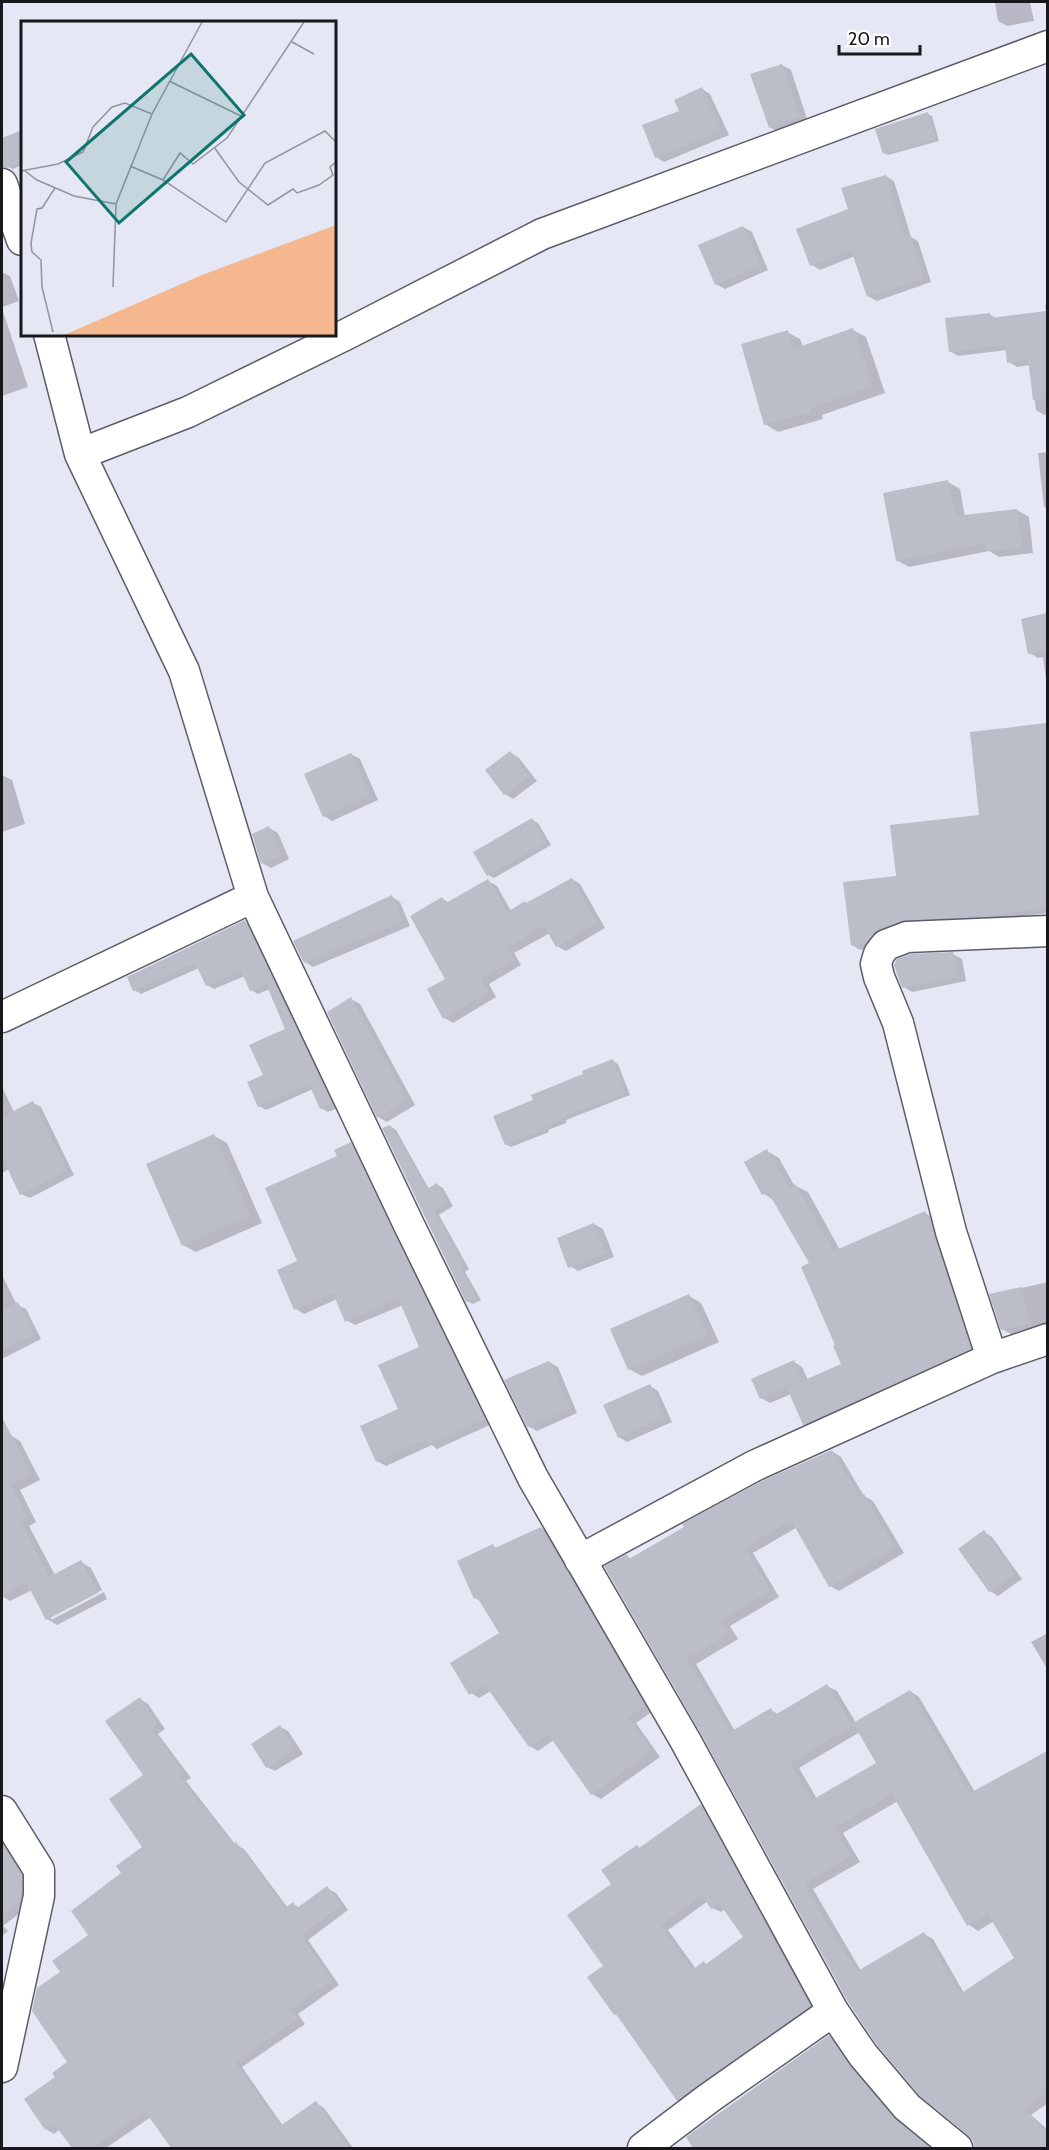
<svg xmlns="http://www.w3.org/2000/svg" width="1049" height="2150" viewBox="0 0 1049 2150" font-family="Cabin,sans-serif">
<style>
.shadow{fill:#0003;fill-rule:evenodd}
.building{fill:#bbbec9;fill-rule:evenodd}
.lines{fill:none;stroke-linecap:round;stroke-linejoin:round}
.minor-casing{stroke:#5b5d68;stroke-width:33}
.minor{stroke:#fff;stroke-width:30}
.inset-road{fill:none;stroke:#93949e;stroke-width:1.5}
.view{fill:#0f766e;fill-opacity:0.15;stroke:#0f766e;stroke-width:3}
.inset-edge{fill:none;stroke:#17181c;stroke-width:3}
</style>
<rect width="100%" height="100%" fill="#e5e7f4"/>
<path class="shadow" d="M995,2H1030L1034,21L1007,26L998,21Z
M782,65L791,70L808,122L778,132L770,127Z
M702,89L710,94L729,135L664,162L656,157L681,112Z
M928,114L932,116L939,141L888,155L884,153Z
M22,132V165L13,169L9,167L2,139Z
M886,176L894,181L911,237L918,241L931,282L877,301L868,296L855,256L820,270L812,265Z
M743,227L752,232L768,270L725,289L716,284Z
M2,272L10,276L19,301L2,307Z
M1045,305H1048V414L1044,415L1036,410L1030,365L1017,367L1009,362L1007,350L958,356L950,351L989,314L997,319L1046,313Z
M2,308L28,387L2,396Z
M853,330L866,337L885,393L822,415L823,419L778,432L765,424L787,332L800,339L803,347Z
M1048,452V509L1044,507L1038,453Z
M948,482L960,489L965,517L1017,510L1029,517L1033,553L999,557L989,551L909,567L898,561Z
M1048,615V696L1043,657L1038,658L1030,653L1023,620Z
M1048,723V913L993,920L873,948L860,950L852,945L897,877L980,816L971,734Z
M511,753L519,758L537,781L513,799L505,794Z
M351,754L360,759L378,800L332,821L324,816Z
M2,776H4L12,780L25,824L2,832Z
M532,820L538,823L551,845L494,878L488,875Z
M269,828L278,833L289,859L271,868L262,863Z
M572,879L580,884L605,928L566,951L557,946L550,933L514,953L521,965L489,984L496,997L453,1023L444,1018L447,979L442,899L450,903L488,881L497,886L511,911L528,904Z
M392,897L400,902L410,926L313,967L305,962Z
M245,922L252,926L338,1108L328,1112L321,1108L313,1089L266,1110L259,1106L265,1076L287,1030L270,989L258,994L251,990L245,976L214,989L207,985L199,968L141,994L134,990Z
M953,954L962,959L966,981L912,992L904,987Z
M351,999L360,1004L415,1105L387,1122L378,1117Z
M613,1061L618,1064L630,1095L566,1120V1123L548,1130L549,1132L511,1147L506,1144L535,1101Z
M2,1087L14,1112L33,1103L41,1107L74,1175L30,1198L21,1194L9,1169L2,1173Z
M390,1126L396,1130L429,1189L437,1185L443,1188L453,1206L439,1215L469,1269L465,1272L481,1300L473,1304L467,1301Z
M214,1136L227,1143L262,1223L196,1252L183,1245Z
M351,1144L359,1149L492,1424L437,1449L432,1445L386,1466L377,1461L400,1410L421,1348L403,1305L355,1325L346,1320L337,1299L304,1314L296,1309L299,1262L338,1157Z
M767,1151L779,1158L794,1185L808,1192L840,1250L925,1213L937,1220L982,1356L816,1431L804,1424L791,1394L770,1403L761,1398L794,1362L802,1367L808,1380L843,1365L811,1264L774,1200L764,1194Z
M594,1224L603,1229L614,1257L578,1271L570,1266Z
M2,1275L17,1305L26,1309L41,1339L2,1359Z
M1048,1282V1327L1013,1335L1002,1329L991,1295Z
M689,1296L701,1303L719,1342L642,1376L629,1369Z
M549,1362L558,1367L577,1413L537,1431L528,1426Z
M650,1386L658,1391L672,1422L627,1442L619,1437Z
M10,1435L20,1441L40,1480L20,1490L36,1522L29,1526L55,1575L81,1562L91,1568L102,1590L51,1616V1620L104,1592L107,1599L57,1625L47,1619L32,1590L10,1601L2,1596V1440Z
M832,1451L841,1457L864,1496L873,1501L904,1553L839,1591L830,1586L796,1528L753,1553L779,1597L730,1626L738,1639L696,1664L735,1731L771,1710L779,1715L827,1686L837,1691L856,1723L910,1691L919,1697L975,1792L1048,1752V2103L1031,2115L1048,2130V2148H975V2142L969,2134L878,2044L627,1556L631,1559ZM860,1732L878,1764L817,1799L799,1768ZM898,1801L969,1925L978,1931L994,1921L1016,1958L964,1993L933,1939L924,1934L861,1971L813,1889L860,1862L843,1833Z
M541,1528L550,1533L653,1711L636,1723L660,1757L601,1799L592,1794L554,1740L538,1751L530,1746L491,1691L479,1698L471,1693L501,1633L482,1602L475,1598L493,1546L497,1548Z
M984,1532L992,1537L1022,1579L998,1596L990,1591Z
M1048,1633V1670L1031,1642Z
M140,1699L148,1704L165,1729L158,1734L191,1778L186,1781L235,1844L244,1849L288,1908L293,1904L300,1908L327,1888L336,1893L348,1910L308,1940L339,1985L298,2014L305,2024L242,2067L283,2126L316,2103L324,2108L353,2148H173L151,2117L106,2148H74L60,2129L54,2134L46,2129L57,2077L69,2063L62,1972L90,1935L124,1873L144,1847L145,1776Z
M280,1727L288,1731L303,1754L275,1771L267,1767Z
M701,1806L709,1811L818,2011L686,2105L678,2100L621,2018L615,2014L605,1966L613,1884L637,1846L641,1849ZM708,1901L712,1908L721,1912L725,1909L745,1937L707,1965L696,1969L668,1930Z
M2,1834L30,1881L29,1906L3,1926L8,1931L2,1936Z
M829,2037L838,2042L859,2073L903,2125L931,2148H695L688,2137Z"/>
<path class="building" d="M782,64L800,117L769,128L750,74Z
M702,87L721,131L655,158L642,125L679,111L674,100Z
M928,112L936,139L883,154L875,129Z
M22,130V163L7,168L2,167V138Z
M886,175L904,236L910,234L924,278L867,297L851,250L810,266L796,229L848,209L841,188Z
M743,226L761,265L715,285L698,245Z
M1047,311V399L1033,400L1028,360L1007,363L1005,345L949,352L945,318L990,313V318Z
M853,328L873,386L810,408L811,412L764,425L741,344L788,330L793,349Z
M948,480L955,516L1017,509L1022,547L986,551L985,543L896,561L883,493Z
M1047,613V650L1028,654L1021,619Z
M1047,723V908L984,916L906,920L879,929L865,944L851,946L843,882L896,876L890,825L979,815L970,732Z
M510,751L529,776L504,795L485,770Z
M351,753L370,795L323,817L304,774Z
M532,818L546,842L487,876L473,852Z
M269,826L282,855L261,864L252,834Z
M572,878L597,923L556,947L544,926L507,948L514,960L481,979L489,992L443,1019L427,989L445,979L410,916L442,897L446,903L488,879L507,912L525,901L526,903Z
M392,895L403,921L304,963L293,941Z
M245,920L332,1104L320,1109L309,1084L258,1107L247,1082L263,1075L249,1045L285,1029L266,984L250,991L241,971L206,986L195,963L133,991L127,977Z
M953,952L958,977L902,988L894,965L897,959L911,954Z
M351,997L407,1100L377,1118L327,1012Z
M613,1059L626,1093L561,1118L562,1120L544,1127L545,1129L505,1145L493,1116L533,1100L531,1095L583,1074L582,1071Z
M33,1101L67,1170L20,1195L2,1157V1117Z
M390,1125L427,1189L437,1183L448,1203L434,1211L464,1266L460,1268L476,1297L466,1302L382,1128Z
M214,1134L250,1215L182,1246L146,1164Z
M351,1142L485,1419L427,1445L425,1440L376,1462L360,1426L398,1409L378,1365L419,1347L398,1298L345,1322L333,1293L294,1310L277,1270L297,1261L265,1188L337,1156L334,1150Z
M767,1149L789,1188L795,1184L834,1251L925,1211L932,1227L971,1349L803,1425L787,1388L841,1364L833,1346L835,1345L801,1267L809,1263L768,1192L762,1195L744,1162Z
M594,1223L606,1253L568,1268L557,1238Z
M1022,1287L1030,1323L1001,1330L989,1294Z
M689,1294L707,1335L628,1370L610,1329Z
M18,1302L34,1334L2,1350V1311Z
M794,1360L802,1380L760,1399L751,1379Z
M549,1361L570,1408L527,1427L504,1380Z
M650,1384L665,1417L618,1438L603,1405Z
M2,1417L31,1474L11,1484L27,1517L20,1520L49,1577L81,1560L98,1593L46,1620L26,1582L2,1595Z
M832,1450L859,1497L864,1494L895,1548L829,1587L791,1520L745,1548L770,1591L721,1620L729,1634L687,1658L730,1732L771,1708L775,1715L827,1684L852,1726L790,1763L812,1800L876,1763L853,1723L910,1690L970,1793L1047,1751V2092L1023,2109L1047,2131V2148H974L973,2141L968,2135L919,2095L877,2045L848,2002L700,1732L604,1566L627,1554L629,1559L684,1527L682,1524L762,1481ZM892,1794L967,1926L988,1914L1014,1958L960,1994L924,1932L856,1972L804,1884L851,1856L835,1828Z
M541,1527L645,1706L628,1718L652,1751L591,1795L548,1734L529,1747L485,1685L469,1695L450,1663L499,1633L477,1597L474,1599L457,1561L493,1544L495,1548Z
M984,1530L1015,1574L989,1592L958,1549Z
M140,1697L158,1724L151,1729L183,1772L179,1776L203,1809L205,1807L233,1845L236,1842L285,1908L293,1902L297,1908L327,1886L341,1905L301,1935L332,1980L291,2009L298,2019L235,2062L280,2126L316,2101L349,2148H171L145,2111L92,2148H72L54,2124L45,2130L24,2099L55,2077L52,2073L67,2062L32,2011L37,1988L60,1972L52,1961L88,1935L71,1911L121,1873L116,1866L142,1847L109,1799L143,1775L105,1721Z
M280,1725L295,1749L266,1768L251,1744Z
M701,1804L810,2006L677,2101L616,2014L614,2015L587,1977L603,1966L567,1915L611,1884L601,1870L637,1845L639,1848ZM702,1895L711,1909L719,1903L743,1937L706,1964L704,1961L692,1970L660,1925Z
M2,1843L22,1875L20,1901L2,1915Z
M829,2035L850,2066L894,2118L930,2148H693L686,2137Z"/>
<g class="lines">
<defs>
<path id="minor" d="M2,184L22,240
M49,334L80,454L184,671L253,897L409,1225L533,1478L685,1740L833,2011L863,2055L907,2107L957,2148
M80,454L188,412L347,334L542,234L1048,46
M2,1017L253,897
M992,1358L951,1232L898,1023L879,977L876,964L879,954L886,945L907,937L1048,931
M580,1560L754,1466L992,1358L1048,1339
M2,1811L39,1870V1896L2,2067
M643,2148L709,2098L833,2011"/>
</defs>
<use href="#minor" class="minor-casing"/>
<use href="#minor" class="minor"/>
</g>
<g transform="translate(21 21)">
<rect width="315" height="315" fill="#e5e7f4"/>
<path d="M315,204V314H43L181,254Z" fill="#f5b78d"/>
<path class="inset-road" d="M271,21L293,33M148,60L222,96M193,126L218,161L247,184L272,168L276,172L298,164L312,154L309,146L315,141M109,145L142,159L205,201L244,142L304,110L315,121M0,150L37,143L62,131L72,106L91,86L104,82L131,93M4,150L16,159L53,175L95,183M142,159L159,132L172,143L206,117L283,1M92,266L95,183L131,93L181,1M32,311L21,266L20,239L11,231L10,222L16,188L21,187L34,167"/>
<path class="view" d="M170,33L223,94L98,202L45,141Z"/>
<rect width="315" height="315" class="inset-edge"/>
</g>
<rect width="1049" height="2150" fill="none" stroke="#17181c" stroke-width="6"/>
<path d="M839 45v9h81v-9" fill="none" stroke="#17181c" stroke-width="3"/>
<text x="848" y="45" font-size="18" fill="#17181c" stroke="#ffffff" stroke-width="4.5" paint-order="stroke">20 m</text>
</svg>
